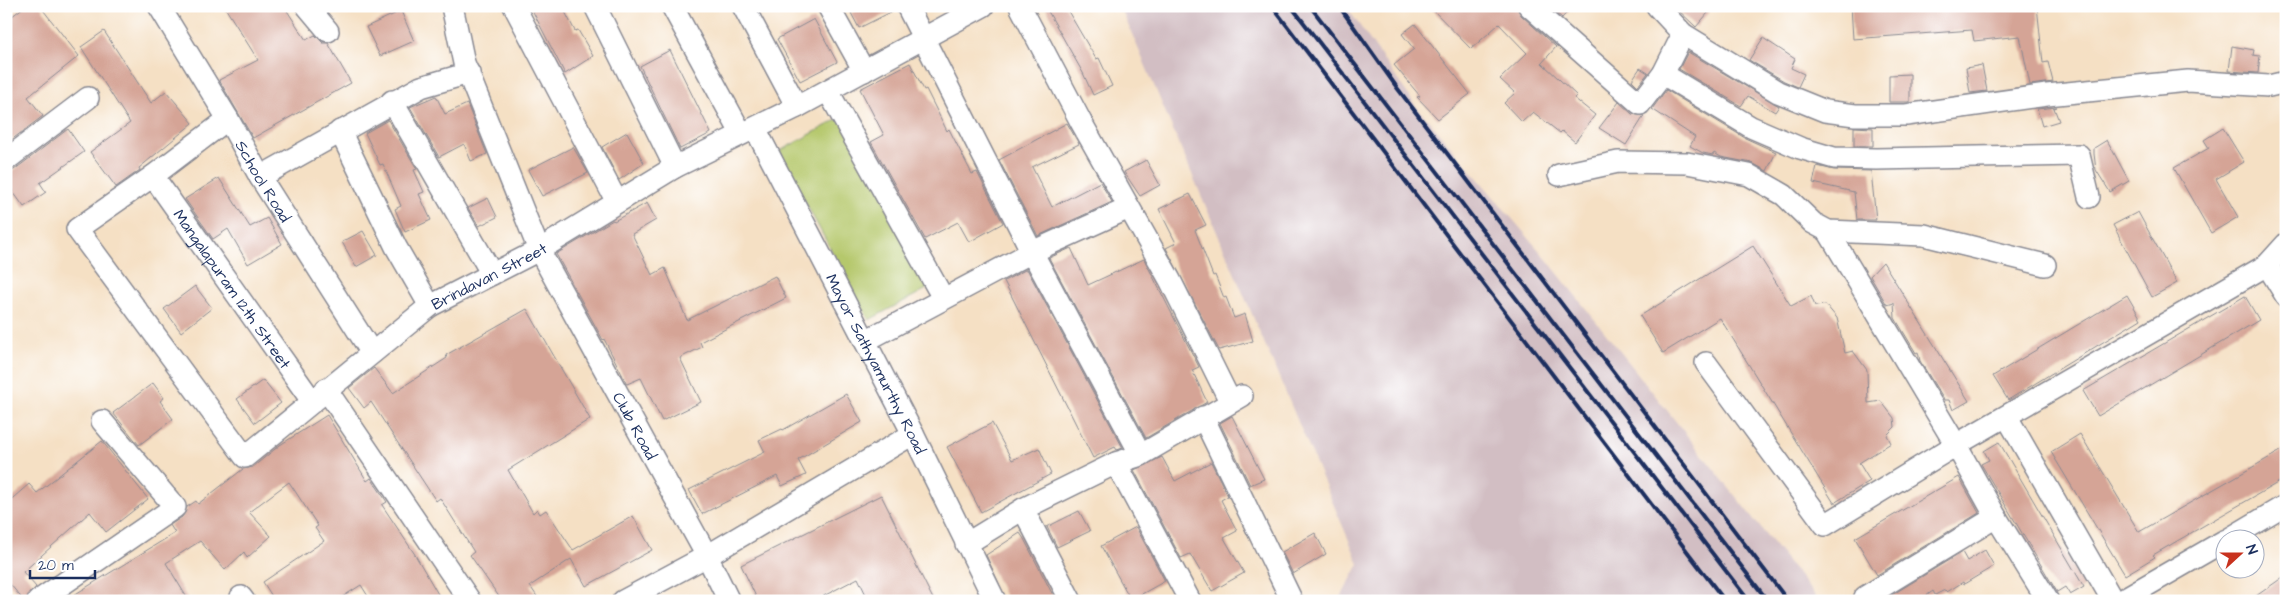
<svg xmlns="http://www.w3.org/2000/svg" width="2292" height="607" viewBox="0 0 2292 607" font-family="'Architects Daughter',sans-serif">
<style>
.industrial{fill:#d2bec3}
.green{fill:#b5c86c;stroke:#687c65}
.building{fill:#d5a496}
.lines{fill:none;stroke-linecap:round;stroke-linejoin:round}
.street-casing{stroke:#888891;stroke-width:24}
.street{stroke:#fff;stroke-width:21}
.rail{stroke:#1b2f5e;stroke-width:4}
.labels{text-anchor:middle;stroke-width:4.5;stroke-linejoin:round;paint-order:stroke}
.street-label{font-size:16px;fill:#1b2f5e;stroke:#fff}
</style>
<rect width="100%" height="100%" fill="#fff"/>
<filter id="ink" filterUnits="userSpaceOnUse"><feTurbulence type="fractalNoise" baseFrequency=".02" numOctaves="2"/><feDisplacementMap in="SourceGraphic" scale="10" xChannelSelector="R" yChannelSelector="G"/><feConvolveMatrix kernelMatrix="1 2 1 2 8 2 1 2 1" color-interpolation-filters="sRGB"/></filter>
<filter id="wash" filterUnits="userSpaceOnUse"><feTurbulence type="fractalNoise" baseFrequency=".0096" numOctaves="4" result="noise"/><feDisplacementMap in="SourceGraphic" scale="20" xChannelSelector="R" yChannelSelector="G"/><feGaussianBlur stdDeviation="1.12" result="paint"/><feColorMatrix in="noise" values="0 0 0 0 0 0 0 0 0 0 0 0 0 0 0 0 0 1.4 0 .05"/><feComposite in="paint" operator="in"/></filter>
<g filter="url(#wash)">
<rect width="100%" height="100%" fill="#f5e0c4"/>
<path class="industrial" d="M1120,6H1346L1416,106L1544,256L1819,601H1339L1359,564Z"/>
<path class="green" d="M842,117L936,284L869,320L778,152Z"/>
<g id="blocks">
<path class="building" d="M25,6H40L79,56L28,97L43,116L6,144V21Z
M224,6H284L306,40L315,35L323,43H328L351,83L253,138L219,80L258,60Z
M530,6H562L575,31L578,30L593,56L565,74Z
M864,6H895V10L859,28L851,13Z
M1045,6H1065L1096,59L1099,58L1112,86L1093,95L1083,73Z
M1429,6H1517L1521,15L1556,47L1542,63L1577,96L1574,98L1595,115L1575,142L1562,131L1560,133L1533,112L1522,122L1504,103L1515,93L1500,79L1527,53L1499,24L1471,49Z
M1548,6H1573L1562,18Z
M1674,6H1714L1696,27Z
M1851,6H2037L2043,63L2048,62L2053,82L2030,85L2020,36L1974,41L1972,30L1853,39Z
M401,11L414,41L380,56L366,27Z
M814,19L837,62L800,81L777,39Z
M1415,24L1470,94L1438,119L1417,97L1420,96L1394,65L1414,49L1402,34Z
M104,31L151,103L166,91L193,123L139,168L140,170L116,187L90,152L130,123L81,47Z
M1763,38L1795,59L1791,68L1804,74L1798,87L1784,81L1749,60Z
M2232,46L2254,50L2253,55L2260,56L2258,73L2229,71Z
M670,50L711,133L680,149L640,66Z
M1688,52L1779,106L1775,112L1748,96L1741,106L1679,69Z
M910,63L924,90L926,89L947,131L949,129L972,174L977,172L1003,223L969,242L958,222L925,239L871,142L884,135L860,89Z
M1982,65L1987,91L1970,93L1966,68Z
M1640,68L1648,73L1638,86L1632,80Z
M1910,74V102H1889V75Z
M1666,90L1745,138L1776,152L1767,171L1752,163L1721,157L1714,153L1713,155L1703,153L1690,146L1695,137L1652,109Z
M436,96L445,114L467,104L487,154L471,161L464,144L439,157L410,107Z
M1619,102L1632,114L1644,116L1626,145L1599,128Z
M2057,107L2054,108L2059,121L2042,126L2037,109Z
M388,120L417,169L414,170L424,192L419,194L431,220L405,232L395,209L401,206L383,164L380,165L365,133Z
M1067,123L1079,144L1032,167L1052,207L1100,182L1112,202L1038,236L999,160Z
M1854,127L1873,128V146H1854Z
M2223,128L2244,162L2216,179L2238,217L2211,233L2174,168L2209,148L2204,140Z
M68,129L84,152L40,183L46,192L24,207L6,182V172L14,170Z
M627,132L644,163L619,180L602,147Z
M2107,140L2129,181L2110,192L2096,170L2094,154V148Z
M573,147L588,173L542,196L528,170Z
M1146,160L1160,185L1140,196L1124,172Z
M1817,166L1834,170L1871,171L1876,220H1857L1854,192L1813,183Z
M219,178L250,227L267,218L282,244L248,264L228,229L213,239L185,199Z
M1190,194L1206,225L1195,230L1213,276L1215,275L1224,298L1226,297L1234,318L1245,314L1253,341L1219,350L1166,248L1176,243L1159,209Z
M488,198L497,217L479,226L468,208Z
M647,203L656,220L632,234L652,275L665,268L687,320L775,276L786,298L700,342L702,347L680,358L701,402L662,421L641,378L627,384L604,339L603,340L556,254L613,220L614,221Z
M2138,212L2177,283L2152,297L2113,225Z
M363,231L377,255L356,267L342,242Z
M1753,246L1791,306L1811,296L1815,306L1826,305L1837,318L1845,353L1853,351L1867,370L1868,403L1881,401L1894,418L1895,427L1887,435L1891,443L1859,463L1870,481L1834,503L1720,318L1663,353L1640,316Z
M1071,248L1088,285L1144,259L1199,367L1192,370L1207,402L1146,438L1049,258Z
M1883,262L1969,401L1953,410L1949,400H1944L1920,361L1918,352L1916,353L1895,318L1894,303L1887,305L1870,276Z
M1027,269L1123,448L1117,450L1115,447L1093,458L1004,281Z
M195,286L212,308L181,332L164,309Z
M2127,295L2141,319L2008,400L1993,376Z
M2245,296L2259,320L2098,416L2083,391Z
M527,309L590,419L508,470L533,513L537,509L540,514L546,510L573,550L633,516L652,550L586,586L571,559L530,586L540,601H502L470,555L474,552L440,498L436,501L371,402L364,408L349,388L374,368L393,393L447,358L446,355Z
M263,380L281,403L255,423L237,399Z
M153,383L164,398L160,401L173,419L139,445L113,413Z
M846,394L862,422L798,460L806,475L782,486L777,476L702,514L689,490L765,452L759,440L782,429L783,430Z
M327,415L367,481L371,478L387,502L382,505L414,553L442,601H371L361,585L336,601H275L263,582L324,541L315,528L318,526L289,482L249,512L271,536L247,558L244,552L225,570L200,541L166,563L189,601H64L175,533L170,525L182,517L187,507L196,501L198,504L243,469L253,467L280,445Z
M1232,416L1264,479L1250,485L1220,423Z
M992,423L1012,460L1039,448L1051,474L981,512L947,447Z
M2080,434L2139,532L2286,448V478L2153,555L2155,557L2125,575L2051,452Z
M102,441L148,499L106,532L90,512L23,572L36,587L24,601L10,584L6,587V504L29,484L37,493Z
M1999,442L2084,587L2070,595L2065,587L2057,592L1981,464L1989,460L1984,451Z
M1162,457L1175,481L1211,462L1228,496L1221,500L1237,531L1224,538L1244,573L1212,591L1190,554L1181,558L1134,470Z
M1959,477L1979,513L1877,575L1855,538Z
M881,495L934,601H869L858,578L814,601H758L741,565Z
M1079,511L1090,531L1057,547L1047,527Z
M1136,527L1165,581L1131,600L1101,546Z
M1020,533L1024,539L1056,601H1007L986,555Z
M1315,533L1326,554L1293,574L1282,552Z
M1985,550L1994,566L1964,584L1963,582L1947,592L1945,590L1935,595L1933,591L1919,601H1893L1890,596L1962,552L1967,561Z
M2286,575V601H2249Z"/>
</g>
</g>
<g filter="url(#ink)">
<use href="#blocks" fill-opacity="0" stroke="#888891" stroke-width="1"/>
<g class="lines">
<defs>
<g id="street">
<path id="s1" d="M159,6L228,119L260,177L372,353"/>
<path d="M307,6L328,31"/>
<path id="s2" d="M452,6L464,63L539,250L707,556L729,601"/>
<path d="M514,6L617,202"/>
<path d="M595,6L675,167"/>
<path d="M672,6L741,133"/>
<path d="M828,6L864,71"/>
<path d="M907,6L1032,252L1141,455"/>
<path d="M1020,6L1081,122L1170,280L1230,401"/>
<path d="M1529,6L1640,104L1663,74L1683,34"/>
<path d="M1657,6L1683,34L1778,92L1825,111L1855,115H1906L2047,95L2188,81L2269,86L2286,82"/>
<path d="M1663,74L1751,127L1800,148L1834,158L1876,159L2079,155L2089,197"/>
<path d="M828,91L943,298"/>
<path d="M392,101L492,274"/>
<path d="M797,107L983,6"/>
<path id="s3" d="M228,119L153,176L77,229L245,457L430,306L539,250L675,167L797,107L743,6"/>
<path id="s4" d="M755,128L913,434L995,601"/>
<path d="M340,131L396,247L430,306"/>
<path d="M6,160L88,98"/>
<path d="M1559,175L1618,162L1687,163L1749,175L1784,195L1813,223L1828,231L1924,235L2045,265"/>
<path id="s5" d="M153,176L312,401"/>
<path d="M260,177L421,87L469,73"/>
<path d="M1828,231L1956,445L1996,517L2048,601"/>
<path d="M2267,265L2286,296"/>
<path d="M865,341L1032,252L1129,208"/>
<path d="M1706,363L1825,525L1956,445L2267,265L2286,244"/>
<path d="M326,389L470,601"/>
<path d="M1203,417L1292,601"/>
<path d="M2007,417L2113,601"/>
<path d="M1116,463L1190,601"/>
<path d="M1023,509L1071,601"/>
<path d="M2227,540L2286,505"/>
<path d="M966,544L1023,509L1116,463L1141,455L1242,396"/>
<path d="M241,597L244,601"/>
<path d="M1865,597L1996,517"/>
<path d="M38,601L175,507L102,421"/>
<path d="M623,601L707,556L913,434"/>
<path d="M2120,601L2224,541"/>
</g>
</defs>
<use href="#street" class="street-casing"/>
<use href="#street" class="street"/>
<path class="rail" d="M1272,6L1725,601
M1291,6L1749,601
M1310,6L1768,601
M1339,6L1398,89L1788,601"/>
</g>
</g>
<g class="labels">
<g class="street-label">
<text dy="6" stroke="none"><textPath href="#s1" startOffset="204">School Road</textPath></text>
<text dy="6" stroke="none"><textPath href="#s3" startOffset="775">Brindavan Street</textPath></text>
<text dy="6" stroke="none"><textPath href="#s5" startOffset="138">Mangalapuram 12th Street</textPath></text>
<text dy="6" stroke="none"><textPath href="#s4" startOffset="265">Mayor Sathyamurthy Road</textPath></text>
<text dy="6" stroke="none"><textPath href="#s2" startOffset="460">Club Road</textPath></text>
</g>
</g>
<rect width="2292" height="607" fill="none" stroke="#fff" stroke-width="25"/>
<g transform="translate(2240 554) rotate(69)"><circle r="24" fill="#ffffff" stroke="#a4acbf"/>
<path d="M0-4L9 19L0 12L-9 19Z" fill="#c8321e"/>
<text y="-8" font-size="14" font-weight="bold" text-anchor="middle" fill="#1b2f5e">N</text>
</g>
<path d="M30 570v8h65v-8" fill="none" stroke="#1b2f5e" stroke-width="2.5"/>
<text x="38" y="570" font-size="15" fill="#1b2f5e" stroke="#ffffff" stroke-width="4" paint-order="stroke">20 m</text>
</svg>
